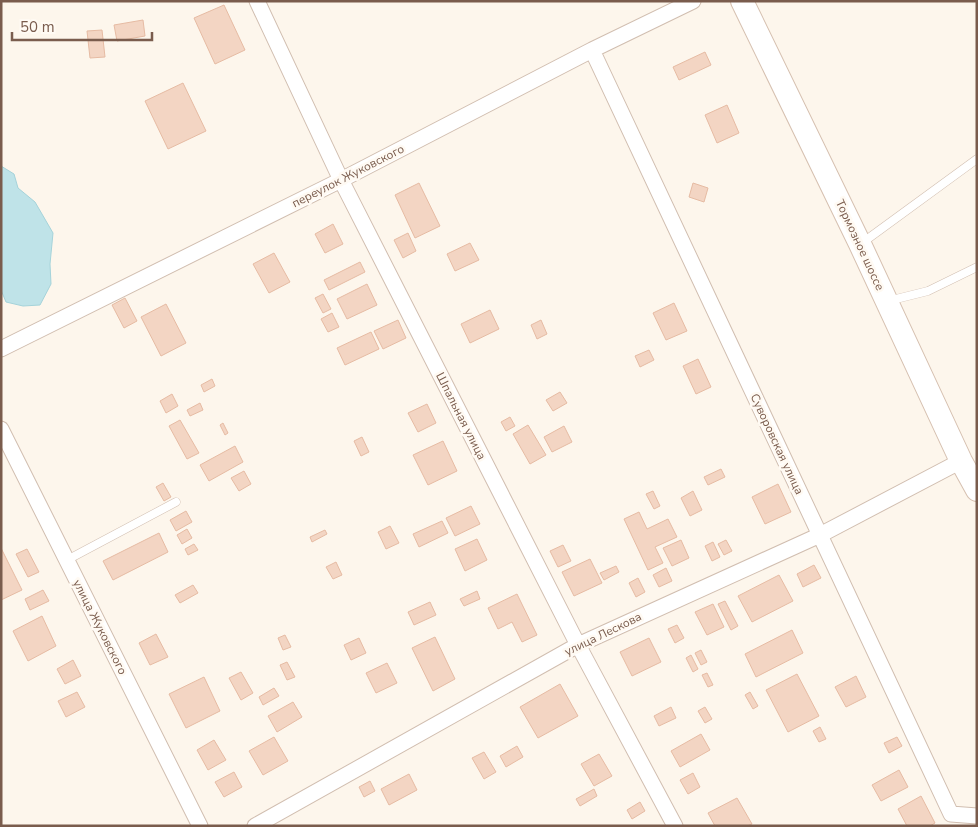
<svg xmlns="http://www.w3.org/2000/svg" width="978" height="827" viewBox="0 0 978 827" font-family="'Nunito Sans',sans-serif">
<style>
.water{fill:#bfe3e8;stroke:#a5d3da}
.building{fill:#f3d5c3;stroke:#e6bba3}
.lines{fill:none;stroke-linecap:round;stroke-linejoin:round}
.lane-casing{stroke:#d1beb0;stroke-width:9}
.street-casing{stroke:#d1beb0;stroke-width:17}
.secondary-casing{stroke:#d6c0b0;stroke-width:24}
.lane{stroke:#fff;stroke-width:8}
.street{stroke:#fff;stroke-width:15}
.secondary{stroke:#fff;stroke-width:22}
.labels{text-anchor:middle;stroke-width:5;stroke-linejoin:round;paint-order:stroke}
.street-label{font-size:12px;fill:#7a5c4d;stroke:#fffaf3}
</style>
<rect width="100%" height="100%" fill="#fdf6ec"/>
<path class="water" d="M1,166L14,174L18,188L35,202L53,233L50,264L51,284L40,305L23,306L6,302L1,290Z"/>
<path class="building" d="M224,5L245,50L215,64L194,18Z
M143,20L145,36L117,41L114,25Z
M102,30L105,57L90,58L87,31Z
M705,52L711,65L679,80L673,67Z
M183,83L206,131L168,149L145,101Z
M727,105L739,133L717,143L705,115Z
M419,183L440,226L415,238L395,195Z
M693,183L708,188L704,202L689,197Z
M333,224L343,244L325,253L315,234Z
M408,233L416,251L403,258L394,240Z
M470,243L479,260L455,271L447,254Z
M274,253L290,282L269,293L253,264Z
M360,262L365,272L329,290L324,280Z
M367,284L377,305L347,319L337,299Z
M323,294L331,309L323,313L315,298Z
M125,298L137,321L124,328L112,305Z
M674,303L687,331L666,340L653,313Z
M166,304L186,343L161,356L141,317Z
M490,310L499,329L470,343L461,324Z
M332,313L339,327L328,332L321,319Z
M398,320L406,338L383,349L374,331Z
M541,320L547,334L537,339L531,325Z
M371,332L379,349L345,365L337,348Z
M649,350L654,360L640,367L635,356Z
M698,359L711,387L696,394L683,366Z
M212,379L215,386L204,392L201,385Z
M560,392L567,403L553,411L546,400Z
M172,394L178,406L166,413L160,401Z
M200,403L203,410L190,416L187,410Z
M427,404L436,423L418,432L408,413Z
M510,417L515,426L506,431L501,422Z
M180,420L199,453L187,459L169,426Z
M223,423L228,433L225,435L220,425Z
M528,425L546,455L530,464L513,434Z
M564,426L572,442L552,452L544,437Z
M362,437L369,452L361,456L354,441Z
M443,441L457,471L428,485L413,455Z
M235,446L243,462L209,481L200,465Z
M721,469L725,477L708,485L704,477Z
M244,471L251,484L239,491L231,478Z
M163,483L171,497L164,501L156,487Z
M778,484L791,512L765,524L752,497Z
M653,491L660,506L654,509L646,494Z
M693,491L702,510L690,516L681,498Z
M471,506L480,524L455,536L446,518Z
M186,511L192,522L176,531L170,520Z
M639,512L647,529L668,519L677,537L655,547L663,563L648,570L624,519Z
M442,521L448,533L419,547L413,534Z
M390,526L399,543L386,549L378,532Z
M187,529L192,538L182,544L177,535Z
M325,530L327,534L312,542L310,537Z
M159,533L168,552L113,580L103,561Z
M477,539L487,560L465,571L455,549Z
M681,540L689,558L672,566L663,548Z
M726,540L732,551L724,555L718,544Z
M713,542L720,557L712,561L705,546Z
M194,544L198,550L188,555L185,549Z
M563,545L571,561L558,567L550,551Z
M1,548L22,590L1,600Z
M27,549L39,572L28,577L16,554Z
M590,559L602,583L574,596L562,572Z
M336,562L342,575L333,579L326,567Z
M814,565L821,578L803,587L797,574Z
M616,566L619,572L604,580L600,573Z
M666,568L672,581L659,587L653,575Z
M779,575L793,601L752,622L738,596Z
M638,578L645,592L636,597L629,583Z
M193,585L198,593L180,603L175,595Z
M43,590L49,601L30,610L25,599Z
M477,591L480,599L464,606L460,599Z
M517,594L537,635L522,642L512,622L498,629L488,608Z
M725,601L738,626L731,630L718,604Z
M430,602L436,615L414,625L408,612Z
M713,604L724,627L707,635L695,612Z
M42,616L56,646L28,661L13,631Z
M677,625L684,638L675,643L668,629Z
M792,630L803,653L756,677L745,654Z
M156,634L168,657L150,665L139,643Z
M285,635L291,647L283,650L278,638Z
M435,637L455,679L433,691L412,648Z
M359,638L366,653L351,660L344,645Z
M649,638L661,662L632,676L620,652Z
M701,650L707,662L701,665L695,653Z
M691,655L698,669L693,672L686,658Z
M73,660L81,676L65,684L57,669Z
M287,662L295,677L287,680L280,665Z
M387,663L397,683L376,693L366,673Z
M241,672L253,693L241,700L229,678Z
M707,673L713,685L708,687L702,675Z
M797,674L819,716L788,732L766,690Z
M856,676L866,697L846,707L835,687Z
M204,677L220,711L186,728L169,694Z
M560,684L578,716L538,738L520,707Z
M274,688L279,696L263,705L259,697Z
M77,692L85,707L66,717L58,701Z
M750,692L758,706L753,709L745,695Z
M293,702L302,717L277,732L268,716Z
M671,707L676,718L659,726L654,716Z
M705,707L712,719L705,723L698,711Z
M820,727L826,739L819,742L813,731Z
M701,734L710,750L680,767L671,751Z
M274,737L288,761L263,775L249,751Z
M897,737L902,746L889,753L884,743Z
M214,740L226,760L208,770L197,750Z
M517,746L523,757L506,767L500,756Z
M484,752L496,772L484,779L472,758Z
M599,754L612,776L594,786L581,764Z
M899,770L908,787L881,801L872,785Z
M234,772L242,787L224,797L215,782Z
M693,773L700,787L688,794L680,780Z
M409,774L417,790L389,805L381,789Z
M370,781L375,791L364,797L359,787Z
M594,789L597,796L580,806L576,799Z
M921,796L935,823L930,826H907L898,809Z
M737,798L752,824L747,826H715L708,813Z
M640,802L645,811L632,819L627,810Z"/>
<g class="lines">
<defs>
<path id="lane" d="M862,243L977,159
M888,301L928,291L977,267
M67,560L176,502"/>
<path id="street" d="M257,1L341,180L578,645L675,826
M592,50L951,814L977,816
M1,349L341,180L592,50L693,1
M1,429L200,826
M255,826L578,645L820,535L961,461"/>
<path id="secondary" d="M742,1L860,244L961,461L977,490"/>
</defs>
<use href="#lane" class="lane-casing"/>
<use href="#street" class="street-casing"/>
<use href="#secondary" class="secondary-casing"/>
<use href="#lane" class="lane"/>
<use href="#street" class="street"/>
<use href="#secondary" class="secondary"/>
</g>
<g class="labels">
<g class="street-label">
<text transform="translate(348 176) rotate(-27)" y="4">переулок Жуковского</text>
<text transform="translate(860 245) rotate(65)" y="4">Тормозное шоссе</text>
<text transform="translate(461 416) rotate(63)" y="4">Шпальная улица</text>
<text transform="translate(777 444) rotate(65)" y="4">Суворовская улица</text>
<text transform="translate(100 627) rotate(63)" y="4">улица Жуковского</text>
<text transform="translate(603 634) rotate(-26)" y="4">улица Лескова</text>
</g>
</g>
<rect width="978" height="827" fill="none" stroke="#7a5c4d" stroke-width="5"/>
<path d="M12 32v8h140v-8" fill="none" stroke="#7a5c4d" stroke-width="2.5"/>
<text x="20" y="32" font-size="15" fill="#7a5c4d" stroke="#fffaf3" stroke-width="4" paint-order="stroke">50 m</text>
</svg>
